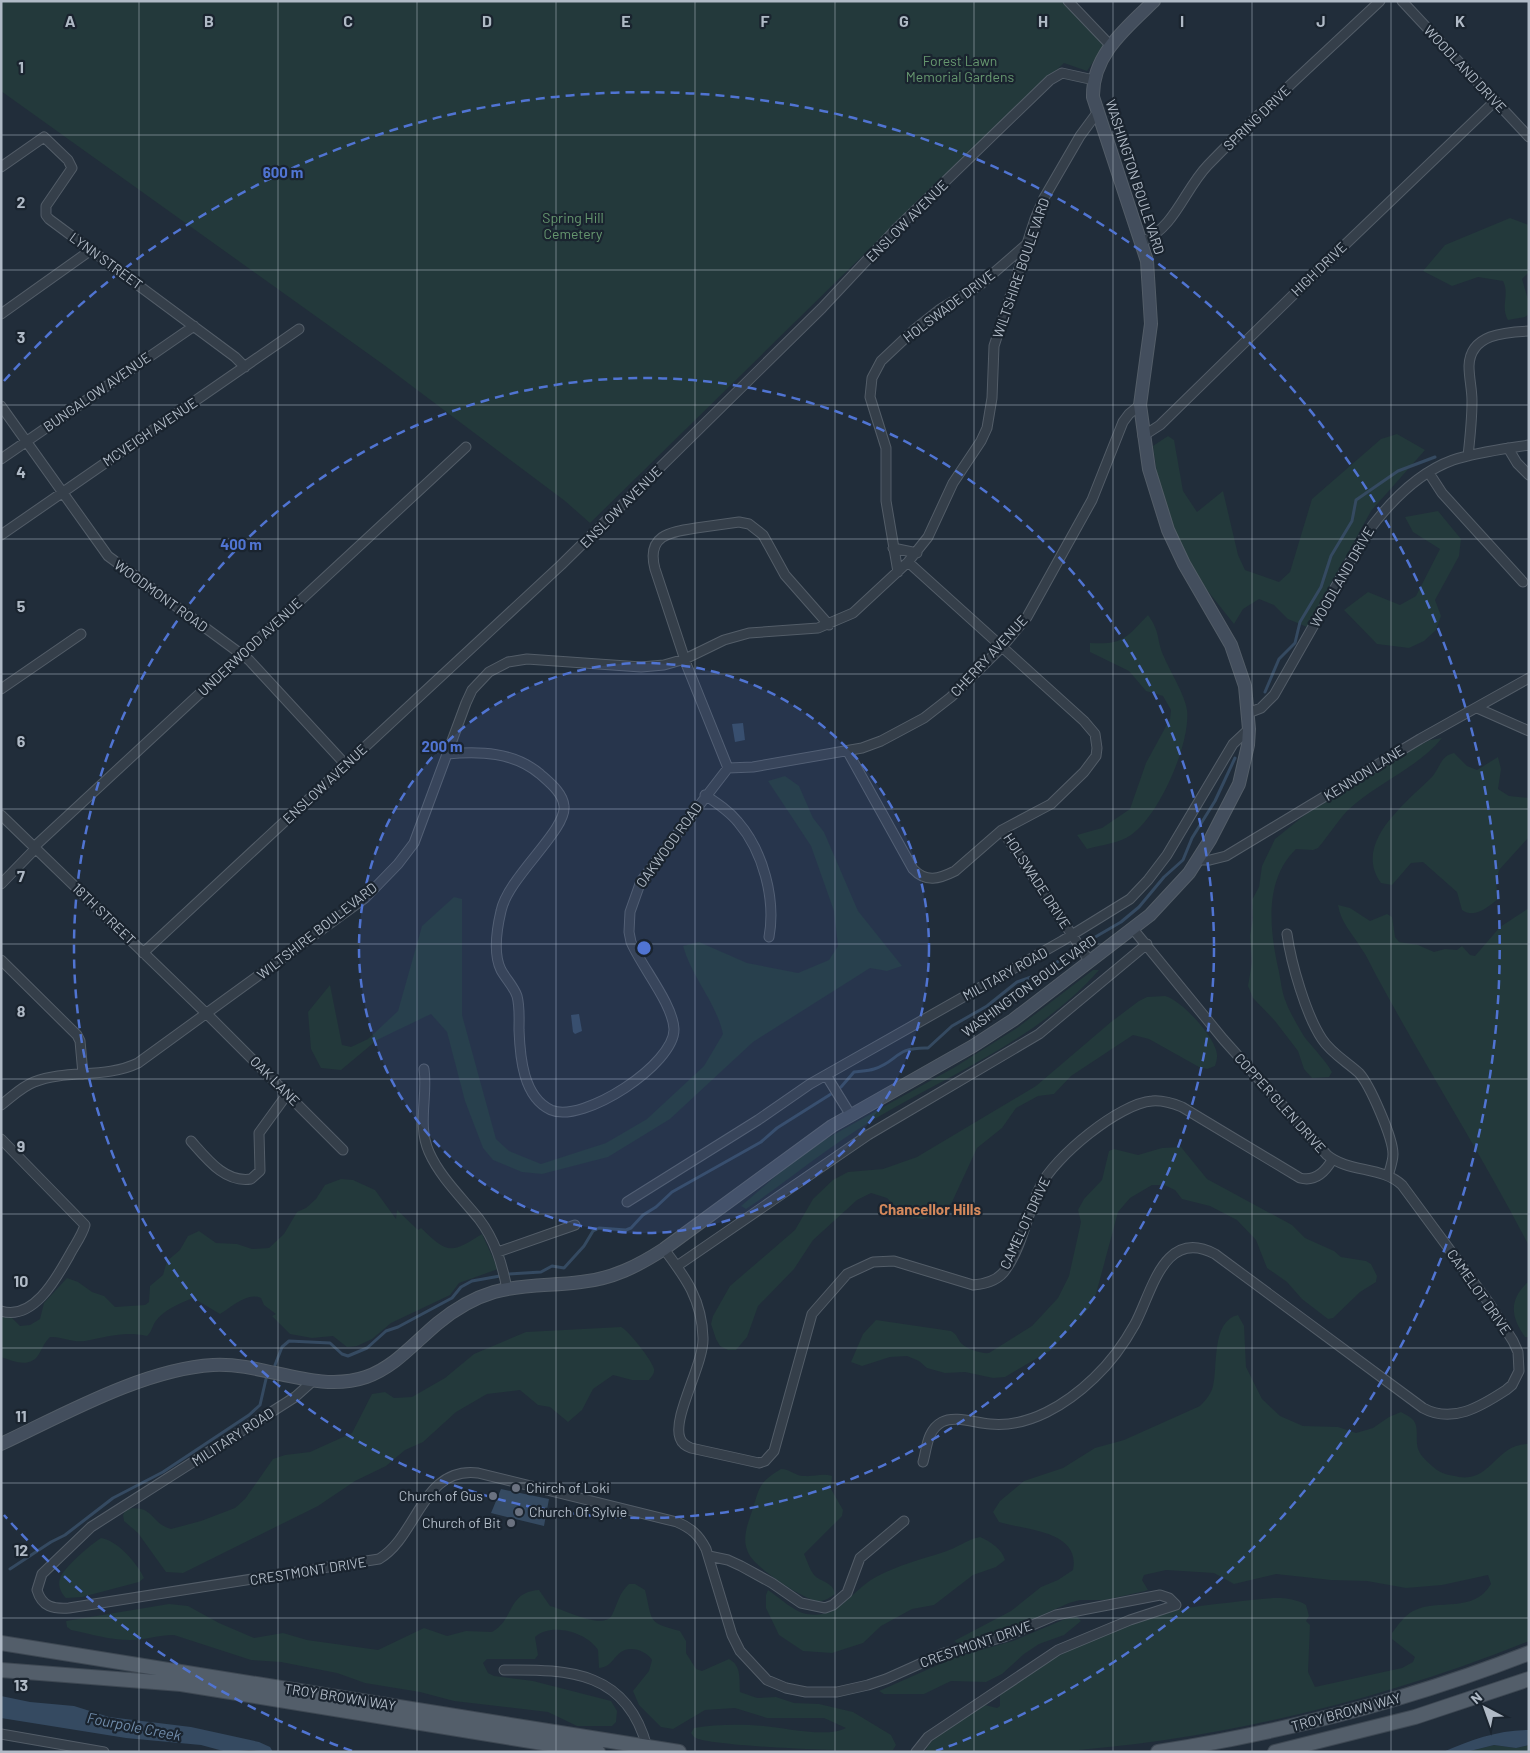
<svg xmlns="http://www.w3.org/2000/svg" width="1530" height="1753" viewBox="0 0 1530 1753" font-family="Barlow,sans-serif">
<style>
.green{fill:#23393b}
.water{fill:#354a61}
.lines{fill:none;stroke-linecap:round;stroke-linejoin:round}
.stream{stroke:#354a61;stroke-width:3}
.street-casing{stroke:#535d68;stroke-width:11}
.secondary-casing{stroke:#535d68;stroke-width:14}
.primary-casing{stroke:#3e4853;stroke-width:16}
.street{stroke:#353f4a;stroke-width:9}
.secondary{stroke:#434e5d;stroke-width:12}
.primary{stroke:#535e6a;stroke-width:14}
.grid{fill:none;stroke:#b0bac6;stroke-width:1;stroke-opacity:0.55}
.ring{fill:none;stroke:#5074d2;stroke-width:2.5;stroke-dasharray:9 6}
.worship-dot{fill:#6b7280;stroke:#1a242f;stroke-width:2}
.labels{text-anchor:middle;stroke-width:4.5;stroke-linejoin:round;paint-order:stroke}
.park-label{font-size:14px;fill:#66976f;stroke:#1a242f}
.street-label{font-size:14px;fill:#b0bac6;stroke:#1a242f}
.poi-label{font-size:14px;fill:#b0bac6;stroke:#1a242f;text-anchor:start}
.neighbourhood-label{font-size:15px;font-weight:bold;fill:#d5895c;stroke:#1a242f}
.water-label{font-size:15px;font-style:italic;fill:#708caa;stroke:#1a242f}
.grid-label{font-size:16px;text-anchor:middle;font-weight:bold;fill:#b0bac6;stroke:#1a242f;stroke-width:4.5;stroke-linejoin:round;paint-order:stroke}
.centre{fill:#5074d2;stroke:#1a242f;stroke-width:2.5}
.ring-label{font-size:15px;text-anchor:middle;font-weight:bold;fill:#5074d2;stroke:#1a242f;stroke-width:4.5;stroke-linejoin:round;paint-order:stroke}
</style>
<rect width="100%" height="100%" fill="#212d3a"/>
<path class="green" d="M1,1H1063L1105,44L1087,71L1064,63L899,220L590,523L565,501L384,365L1,91Z
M1510,218L1529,225V272L1522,279L1529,303V314L1525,317L1508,320C1500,307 1510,294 1503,281L1478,277L1452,286L1423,271L1445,245Z
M1397,434L1425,450L1371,511L1307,627L1288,619L1274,605L1259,599L1243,609L1234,624L1199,580L1162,508L1153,446L1168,436L1174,440L1183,491L1197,512L1223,491L1238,555L1245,570L1279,582L1290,572L1312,499L1381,439Z
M1438,511L1461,539L1459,556L1435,600L1441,616L1436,630L1424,641L1409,648L1377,644L1344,610L1368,592L1400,605L1416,596L1440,549L1413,532L1405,517Z
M1148,615C1161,633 1156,639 1164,657C1170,671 1185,695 1187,710C1191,743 1159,816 1131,835C1120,843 1101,845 1087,849L1077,835L1102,828L1130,809L1146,763L1170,719L1171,710L1163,696L1146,691L1129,671L1090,652V643C1123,645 1126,638 1148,615Z
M1442,738C1418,768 1375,784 1347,811C1337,822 1328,836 1318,848L1313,850L1296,849C1263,881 1270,932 1279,972C1281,982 1282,993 1286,1002C1288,1009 1302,1034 1306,1039C1315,1050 1325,1060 1332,1072L1329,1077L1312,1078L1304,1069L1298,1051L1275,1021L1253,998L1248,986L1252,962L1250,936L1253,918L1252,900L1259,887L1262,866L1275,839L1306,814L1418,746L1430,740Z
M1454,753L1467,766L1477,770L1498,757L1501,769L1498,789L1509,796L1529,798V837L1499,870L1496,882L1498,899C1488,907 1475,919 1462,910L1457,892L1423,862L1411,863L1392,885L1381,883C1352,843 1406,803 1432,777C1440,768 1440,756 1454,753Z
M785,776L799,786L813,818L824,832L858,911L902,966L887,971L870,968L753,1042L670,1119L608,1157L542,1174L522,1172L493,1160L483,1148L465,1101L447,1032L431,1014L377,1040L341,1070L321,1068L311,1049L308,1012L330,985L342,1045L351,1047L368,1039L398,1011L422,926L454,897L462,899V1015L496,1139L509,1151L541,1164L606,1143L647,1119L704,1066L723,1034C716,1002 692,978 683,946L699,942L747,963L798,973L829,960L838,946L834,911L811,846L768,781Z
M1338,905L1350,908L1370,921L1387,914L1392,917L1395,937L1399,942L1418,945L1434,952L1445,949L1457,950L1462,946L1470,955L1475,956L1500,927L1529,908V1246C1481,1153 1425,1066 1376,975C1371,966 1367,956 1361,948C1352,933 1341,923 1338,905Z
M1093,970H1099C1034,1044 939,1078 857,1130C819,1154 784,1184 746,1209L741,1206L784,1169L824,1140L955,1067L1017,1028Z
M1165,996C1181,1000 1211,1033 1216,1050C1218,1056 1217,1060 1215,1066L1207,1069L1199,1067L1149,1039L1133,1035L1071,1076L1054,1094L1038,1096L1016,1108L1002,1128L977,1148L952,1202L940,1214L923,1219L906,1217L887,1198L871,1193L857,1200L813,1240L794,1269L758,1306L747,1337L736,1350H728L720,1346L716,1339L711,1324L713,1316L730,1286L795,1230L813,1199L833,1180L848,1172L883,1169L917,1157L1036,1086L1111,1022L1139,1001L1147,997Z
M1181,1147L1207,1179L1292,1225L1305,1238L1334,1251L1341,1257L1366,1261L1371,1264L1377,1276L1376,1282L1360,1292L1333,1318L1328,1319L1302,1299L1287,1282L1267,1268L1256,1240L1237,1220L1210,1206L1182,1199L1175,1190L1164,1185H1152L1130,1198L1118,1212L1096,1294L1089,1308L1051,1350L1005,1377L993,1378L965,1372L945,1373L927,1368L919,1361L907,1356L890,1357L862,1366L851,1362L863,1334L876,1320L951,1331C958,1335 957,1339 962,1344C967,1349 982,1354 989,1353L1032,1326L1058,1298L1069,1276L1081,1222L1078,1210L1084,1199L1102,1180L1109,1151L1114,1149L1138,1155L1162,1148Z
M341,1179L353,1180L375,1190L396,1219L397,1210L418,1230L421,1228C448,1254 450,1254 482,1234L498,1269L459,1283L450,1295L391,1323L372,1339L357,1346L347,1347L333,1336L312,1338L290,1334L272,1316L276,1314L264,1305L261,1298C247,1292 232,1307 220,1314L193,1298C180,1303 163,1310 155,1322C152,1327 152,1331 147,1336C122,1331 109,1337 85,1341C73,1343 61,1336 50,1337C44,1343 43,1347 39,1354C30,1369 13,1361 1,1357V1317H11L20,1326L30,1325L40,1319L44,1303L67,1278L78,1282L92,1292L104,1296L115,1307L145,1305L149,1302L150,1286L163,1275L167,1261L180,1250L188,1236L199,1231L216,1243L237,1244L252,1249L269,1248L284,1234L297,1212L306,1208L316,1199L325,1185Z
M1529,1281V1337H1525C1510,1316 1509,1299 1529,1281Z
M1238,1315L1244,1326L1246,1367L1262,1399L1280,1416L1303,1426L1338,1427L1356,1433L1373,1428L1389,1417L1401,1412C1404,1414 1409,1416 1411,1418C1421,1425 1414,1441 1419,1451C1421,1457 1432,1466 1437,1470C1445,1475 1451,1475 1459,1477C1492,1482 1495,1444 1529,1444V1641C1379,1701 1216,1741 1054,1752C1012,1753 968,1752 925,1752C931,1735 969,1712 985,1705L997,1708L1000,1706V1695C1051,1655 1114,1624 1178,1610C1199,1605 1221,1604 1242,1601C1263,1599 1288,1594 1306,1605L1309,1616L1306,1621L1310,1625L1308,1672L1315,1687L1402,1668L1413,1662L1415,1657L1392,1639V1633C1398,1625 1404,1616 1413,1611C1438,1598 1474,1614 1491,1584L1488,1575L1442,1585L1406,1588L1367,1581L1331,1580L1276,1574L1234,1584L1214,1573L1166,1570L1144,1575L1142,1580L1148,1590L1145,1591L1105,1600H1080L1069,1603L1004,1632L959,1644L954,1641L1011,1611L1041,1587L1058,1580L1073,1570C1081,1530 1023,1530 999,1522L993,1512L1000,1501L1024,1481L1063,1468L1095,1448L1124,1440L1200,1406C1206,1400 1211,1394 1213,1386C1218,1367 1211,1321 1238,1315Z
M621,1327C628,1330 652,1360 654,1369C655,1373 652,1376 649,1380H632L613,1375L593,1389L582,1410L568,1422L550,1407L538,1405L520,1390L487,1394L456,1412L423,1442L405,1450L386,1466L355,1481L318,1506L183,1573L166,1572L138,1533L124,1521L123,1515L126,1509C154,1504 150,1523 171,1529L201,1521L235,1508L245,1499L273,1459L285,1455L310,1452L352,1433L372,1394L385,1392L394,1398L412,1397L445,1378L474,1354L526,1332Z
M781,1469C790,1469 795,1476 804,1476C815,1477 820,1473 832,1476L831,1489L843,1510L842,1516L804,1554C807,1560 810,1571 815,1576C823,1583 833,1582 835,1594C829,1598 824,1602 817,1601C802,1598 759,1570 750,1556C740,1540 748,1524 753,1508C760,1485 760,1482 781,1469Z
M980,1537C990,1541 1002,1549 1005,1560L996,1567L973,1575L934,1605L912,1609L881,1626L863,1643L832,1653L803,1651L779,1635L766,1608V1595L768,1590C779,1597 794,1612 807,1614C838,1620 853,1589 876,1577C896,1566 922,1559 944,1552C957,1548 966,1540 980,1537Z
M101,1538C117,1540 138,1564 144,1578L139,1582L82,1597L66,1598C60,1592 57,1584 61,1576C67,1565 90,1545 101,1538Z
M629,1584H635L645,1590C653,1623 647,1622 680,1631L686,1641V1653L696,1669L702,1671L729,1659C742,1666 739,1680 740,1692L757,1698L776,1697L794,1703L819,1704L853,1712L891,1735L896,1745L893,1750C876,1753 714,1747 696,1738C693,1737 693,1735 691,1733L694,1728C716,1724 742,1724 764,1726C785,1728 828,1738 846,1728L824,1718H767L735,1708L705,1710L673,1729L661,1727L639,1705L633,1691L649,1671L652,1660C647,1651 630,1645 621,1652C612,1659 611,1667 599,1668L598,1650C587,1632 551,1622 535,1637L538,1655L535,1659H487L483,1663L488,1673L494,1676L533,1681L611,1701L617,1711L616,1722L612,1726H577L548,1712L454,1701L420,1692L365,1683L337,1673L281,1662L251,1660L174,1635C159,1635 145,1640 130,1640C110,1640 91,1634 71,1630L67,1627L66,1621L169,1604L188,1606L219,1623L254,1638L283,1633L307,1640L378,1650L424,1628L447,1636L466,1631L492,1632C515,1619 507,1592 539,1590L550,1606C564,1609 603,1631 612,1615C618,1603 619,1593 629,1584Z
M1077,1617L1081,1621L1064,1635L1039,1644L1024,1654L1002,1674L986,1682L951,1681L924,1694H884L879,1691L956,1657L1013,1641L1065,1619Z
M1494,1745L1516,1748L1529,1745V1752H1466Z"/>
<path class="water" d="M743,723L745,740L735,742L732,724Z
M579,1014L582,1031L575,1034L573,1032L571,1015Z
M501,1489L549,1499L544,1526L491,1513Z
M1,1696L30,1702L74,1706L109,1717L191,1727L259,1742L270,1747L273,1752L249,1750L227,1752L201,1745L126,1738L1,1718Z
M1529,1730V1745L1516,1748L1494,1745L1466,1752H1443C1471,1740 1498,1730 1529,1730Z"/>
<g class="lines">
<path class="stream" d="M1265,692L1279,659L1295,643L1300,622L1321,587L1331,556L1352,521L1356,500L1398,471L1435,457
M1085,943L1121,922L1139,907L1164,877L1183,860L1192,838L1215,801L1235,758
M841,1087L854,1072C860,1071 868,1071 874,1069C899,1061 894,1047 928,1048L952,1026L987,1006L1017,982L1037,975L1076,950
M509,1274L541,1272L552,1266L564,1268L584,1246L593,1231L599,1228L626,1230L631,1228L643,1215L656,1207L672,1192L761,1142L777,1128L831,1094
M275,1365L282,1347L289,1341L330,1343L342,1354L348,1356L367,1348L386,1331L398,1327L452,1298L461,1287L472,1281L500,1276
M10,1569L51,1542L65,1535L113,1498L163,1472L249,1415L260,1405L266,1379"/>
<defs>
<path id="street" d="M1068,1L1111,46
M1402,1L1529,137
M1,167L44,137L68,160L72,168L46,206V215L49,219L235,357L245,367
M1142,242C1176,226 1184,190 1208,165C1263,108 1323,55 1380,1
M1,314L91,250
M1,406L108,556L249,660L346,765
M1143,436L1160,425L1329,260L1495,101
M1508,448L1517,463L1529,475
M1468,456C1470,438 1472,419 1472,401C1472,389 1469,378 1469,366C1470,334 1505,332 1529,331
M1,459L194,326
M1429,473L1442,493L1523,582
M1,535L299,329
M893,548L917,553
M898,572L886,501V448L870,397L872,378L881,361L915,329L939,310L981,284L1027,244
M1,689L81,634
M1477,708L1529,731
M1248,713L1261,708L1274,695L1364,537C1386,506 1417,473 1453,460C1477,452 1504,449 1529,445
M848,752L913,869C926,883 939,879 955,871L1002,830L1051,804L1084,772L1096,756L1097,748L1095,734L1084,721L908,562
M447,754C480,751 514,752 540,774C550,783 563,793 564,806C567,830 508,877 501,911C497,928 493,954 501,970C506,979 514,987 517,996C520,1007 519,1019 519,1030C520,1057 523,1097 551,1110C583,1124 675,1064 674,1029C673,1004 641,966 631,942L629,932L630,912L641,881L728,768L687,666L655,569C646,535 670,532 696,528C710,526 725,524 739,522L749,524L763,535L785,575L829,625
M728,768L753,767L862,748L881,741L924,718L951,697L1002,647L1027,617L1092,500L1123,422L1129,414L1140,405
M705,795C717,803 729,811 738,822C763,851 776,899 769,937
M1,815L211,1018L343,1150
M1002,830L1090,962
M34,847L466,447
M1198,860H1210L1226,856L1420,739L1529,678
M1,884L36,848
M1287,934C1291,963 1306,1015 1322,1039C1331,1053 1347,1062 1359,1073C1370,1085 1393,1138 1393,1154C1393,1161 1390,1169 1388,1176
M143,953L561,565L822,308L896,229L1050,80L1062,73L1094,80
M1,960L77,1035L80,1041L83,1074
M424,1069C428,1096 417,1125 429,1152C440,1177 462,1198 479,1219C495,1240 502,1263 507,1289
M826,1075L850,1114
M1,1105C12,1097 21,1087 34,1082C67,1069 105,1079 138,1063L365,898L398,864L414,843L466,703L472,690L489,672L508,662L527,659L641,667L664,665L685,659L724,640L749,633L818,628L853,613L908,562L928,537L953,483L981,441L987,428L992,398L994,346L1035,219L1044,198L1080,136L1097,113
M1,1139L85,1225C82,1236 74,1246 69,1256C56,1279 33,1321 1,1311
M191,1141C207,1159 225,1183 251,1179L260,1171L259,1133L288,1093
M627,1202L758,1120L810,1084L1062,941L1130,899L1148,880L1167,855L1233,744L1249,729
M664,1249C686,1278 702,1300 703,1338C704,1364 672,1417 680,1438C682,1444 686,1446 691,1448L759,1463L765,1461L774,1451L812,1314L847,1274L873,1262L894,1261L973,1285C986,1284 999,1280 1006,1269C1023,1245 1027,1213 1040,1187C1054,1157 1120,1103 1152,1101C1163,1100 1172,1103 1182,1107L1300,1178C1315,1182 1325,1172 1332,1160
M498,1252L575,1225
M677,1266L868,1135L1039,1034L1147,944
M314,1380L295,1397L91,1527L42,1574L37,1590C42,1607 53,1609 69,1608L379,1559C418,1536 422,1466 478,1473L677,1522C691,1528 699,1535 706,1549L732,1635L740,1651L767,1680L786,1688L806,1692H837L868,1685L886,1679L944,1653L1004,1637L1056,1615L1160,1595L1169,1598L1176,1605L1130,1620L1058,1650L928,1737L916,1752
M923,1462C927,1448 927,1430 942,1422C955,1415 975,1423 990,1424C1029,1428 1067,1404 1094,1378C1111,1362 1124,1344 1135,1324C1152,1292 1164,1227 1215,1254L1423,1408C1452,1424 1480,1407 1506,1390L1512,1385L1519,1371L1518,1352L1513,1341L1489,1303L1402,1185C1382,1166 1349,1173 1327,1155L1223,1039L1133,929
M709,1556L728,1560L741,1566L772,1583L801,1603L825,1608L833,1605L847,1593L860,1558L904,1521
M504,1670C571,1669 627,1672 647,1747
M1,1734L104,1752"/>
<path id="secondary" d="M1,1444C63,1415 144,1369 213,1365C264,1362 316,1394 366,1377C395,1367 415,1342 438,1323C455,1309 474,1298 494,1292C522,1284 552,1286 581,1282C612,1279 638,1266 664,1249L832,1126L973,1046L1013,1020L1150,915L1189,873L1210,840L1239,784L1248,745L1249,729L1245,686L1231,645L1184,564L1168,530L1149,469L1140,405L1151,324L1147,261L1093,97C1092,55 1126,28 1154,1"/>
<path id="primary" d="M1,1643L679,1752
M1,1670L181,1684L598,1752
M1158,1752C1284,1732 1409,1700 1529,1653
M1275,1752L1415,1717L1529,1679"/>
</defs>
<use href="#street" class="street-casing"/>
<use href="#secondary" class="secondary-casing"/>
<use href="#primary" class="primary-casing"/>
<use href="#street" class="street"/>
<use href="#secondary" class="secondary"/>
<use href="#primary" class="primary"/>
</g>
<path class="grid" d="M139,1V1752M278,1V1752M417,1V1752M556,1V1752M695,1V1752M835,1V1752M974,1V1752M1113,1V1752M1252,1V1752M1391,1V1752M1,135H1529M1,270H1529M1,405H1529M1,539H1529M1,674H1529M1,809H1529M1,944H1529M1,1079H1529M1,1214H1529M1,1348H1529M1,1483H1529M1,1618H1529"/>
<circle cx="644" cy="948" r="285" fill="#5074d2" fill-opacity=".12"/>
<g class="ring">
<circle cx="644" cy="948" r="285"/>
<circle cx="644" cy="948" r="570"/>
<path d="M352 1751A855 855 0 0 1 4 1515M4 381A855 855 0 1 1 936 1751"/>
</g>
<g class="worship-dot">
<circle cx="516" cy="1488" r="5"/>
<circle cx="493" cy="1496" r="5"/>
<circle cx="519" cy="1512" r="5"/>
<circle cx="511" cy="1523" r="5"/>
</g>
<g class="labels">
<g class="park-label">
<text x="960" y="66">Forest Lawn<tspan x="960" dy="16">Memorial Gardens</tspan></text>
<text x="573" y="223">Spring Hill<tspan x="573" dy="16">Cemetery</tspan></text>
</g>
<g class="street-label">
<text transform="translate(1465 69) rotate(47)" y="5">WOODLAND DRIVE</text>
<text transform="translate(1257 118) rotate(-44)" y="5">SPRING DRIVE</text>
<text transform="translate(1135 177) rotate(72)" y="5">WASHINGTON BOULEVARD</text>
<text transform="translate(907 221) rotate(-45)" y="5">ENSLOW AVENUE</text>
<text transform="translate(106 261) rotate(36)" y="5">LYNN STREET</text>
<text transform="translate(1021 268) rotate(-71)" y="5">WILTSHIRE BOULEVARD</text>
<text transform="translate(1319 269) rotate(-44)" y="5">HIGH DRIVE</text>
<text transform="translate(949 306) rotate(-37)" y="5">HOLSWADE DRIVE</text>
<text transform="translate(97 392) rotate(-35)" y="5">BUNGALOW AVENUE</text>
<text transform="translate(150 432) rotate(-34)" y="5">MCVEIGH AVENUE</text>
<text transform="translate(621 507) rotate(-45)" y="5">ENSLOW AVENUE</text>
<text transform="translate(1342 577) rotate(-60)" y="5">WOODLAND DRIVE</text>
<text transform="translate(161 596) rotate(36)" y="5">WOODMONT ROAD</text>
<text transform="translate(250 647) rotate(-43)" y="5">UNDERWOOD AVENUE</text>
<text transform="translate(989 656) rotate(-47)" y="5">CHERRY AVENUE</text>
<text transform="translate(1364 773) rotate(-32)" y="5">KENNON LANE</text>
<text transform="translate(325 784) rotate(-43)" y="5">ENSLOW AVENUE</text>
<text transform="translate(669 845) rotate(-54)" y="5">OAKWOOD ROAD</text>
<text transform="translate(1037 881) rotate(57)" y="5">HOLSWADE DRIVE</text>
<text transform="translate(104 914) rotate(44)" y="5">18TH STREET</text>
<text transform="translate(317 931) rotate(-38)" y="5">WILTSHIRE BOULEVARD</text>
<text transform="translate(1005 974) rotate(-29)" y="5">MILITARY ROAD</text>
<text transform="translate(1029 986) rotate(-36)" y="5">WASHINGTON BOULEVARD</text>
<text transform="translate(275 1081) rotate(45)" y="5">OAK LANE</text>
<text transform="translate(1280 1103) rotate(48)" y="5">COPPER GLEN DRIVE</text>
<text transform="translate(1025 1223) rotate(-65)" y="5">CAMELOT DRIVE</text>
<text transform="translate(1479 1292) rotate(55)" y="5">CAMELOT DRIVE</text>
<text transform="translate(233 1437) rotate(-33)" y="5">MILITARY ROAD</text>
<text transform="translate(308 1571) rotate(-9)" y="5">CRESTMONT DRIVE</text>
<text transform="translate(976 1644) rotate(-19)" y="5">CRESTMONT DRIVE</text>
<text transform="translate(340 1697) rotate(9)" y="5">TROY BROWN WAY</text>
<text transform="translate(1346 1712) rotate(-15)" y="5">TROY BROWN WAY</text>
</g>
<g class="poi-label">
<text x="526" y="1493">Chirch of Loki</text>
<text x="483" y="1501" text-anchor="end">Church of Gus</text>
<text x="529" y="1517">Church Of Sylvie</text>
<text x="501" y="1528" text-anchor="end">Church of Bit</text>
</g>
<g class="neighbourhood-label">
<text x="930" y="1215">Chancellor Hills</text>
</g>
<g class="water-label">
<text transform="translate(134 1727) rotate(11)" y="5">Fourpole Creek</text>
</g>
</g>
<g class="grid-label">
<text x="70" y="27">A</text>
<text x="209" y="27">B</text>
<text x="348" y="27">C</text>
<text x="487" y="27">D</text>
<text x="626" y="27">E</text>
<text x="765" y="27">F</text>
<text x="904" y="27">G</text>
<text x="1043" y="27">H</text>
<text x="1182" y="27">I</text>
<text x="1321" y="27">J</text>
<text x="1460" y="27">K</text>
<text x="21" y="73">1</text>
<text x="21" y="208">2</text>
<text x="21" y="343">3</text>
<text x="21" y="478">4</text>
<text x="21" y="612">5</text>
<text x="21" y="747">6</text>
<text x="21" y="882">7</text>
<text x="21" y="1017">8</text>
<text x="21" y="1152">9</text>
<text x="21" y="1287">10</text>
<text x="21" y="1422">11</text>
<text x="21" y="1556">12</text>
<text x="21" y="1691">13</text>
</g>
<circle cx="644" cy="948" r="8" class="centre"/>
<g class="ring-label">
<text x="283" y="178">600 m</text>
<text x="241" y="550">400 m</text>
<text x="442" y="752">200 m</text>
</g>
<rect width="1530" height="1753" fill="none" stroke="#b0bac6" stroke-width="5"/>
<g transform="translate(1485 1708) rotate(319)" stroke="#1a242f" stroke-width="4" paint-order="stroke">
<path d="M0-4L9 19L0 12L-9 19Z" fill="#b0bac6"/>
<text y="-8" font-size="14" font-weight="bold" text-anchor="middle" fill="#b0bac6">N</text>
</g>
</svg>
